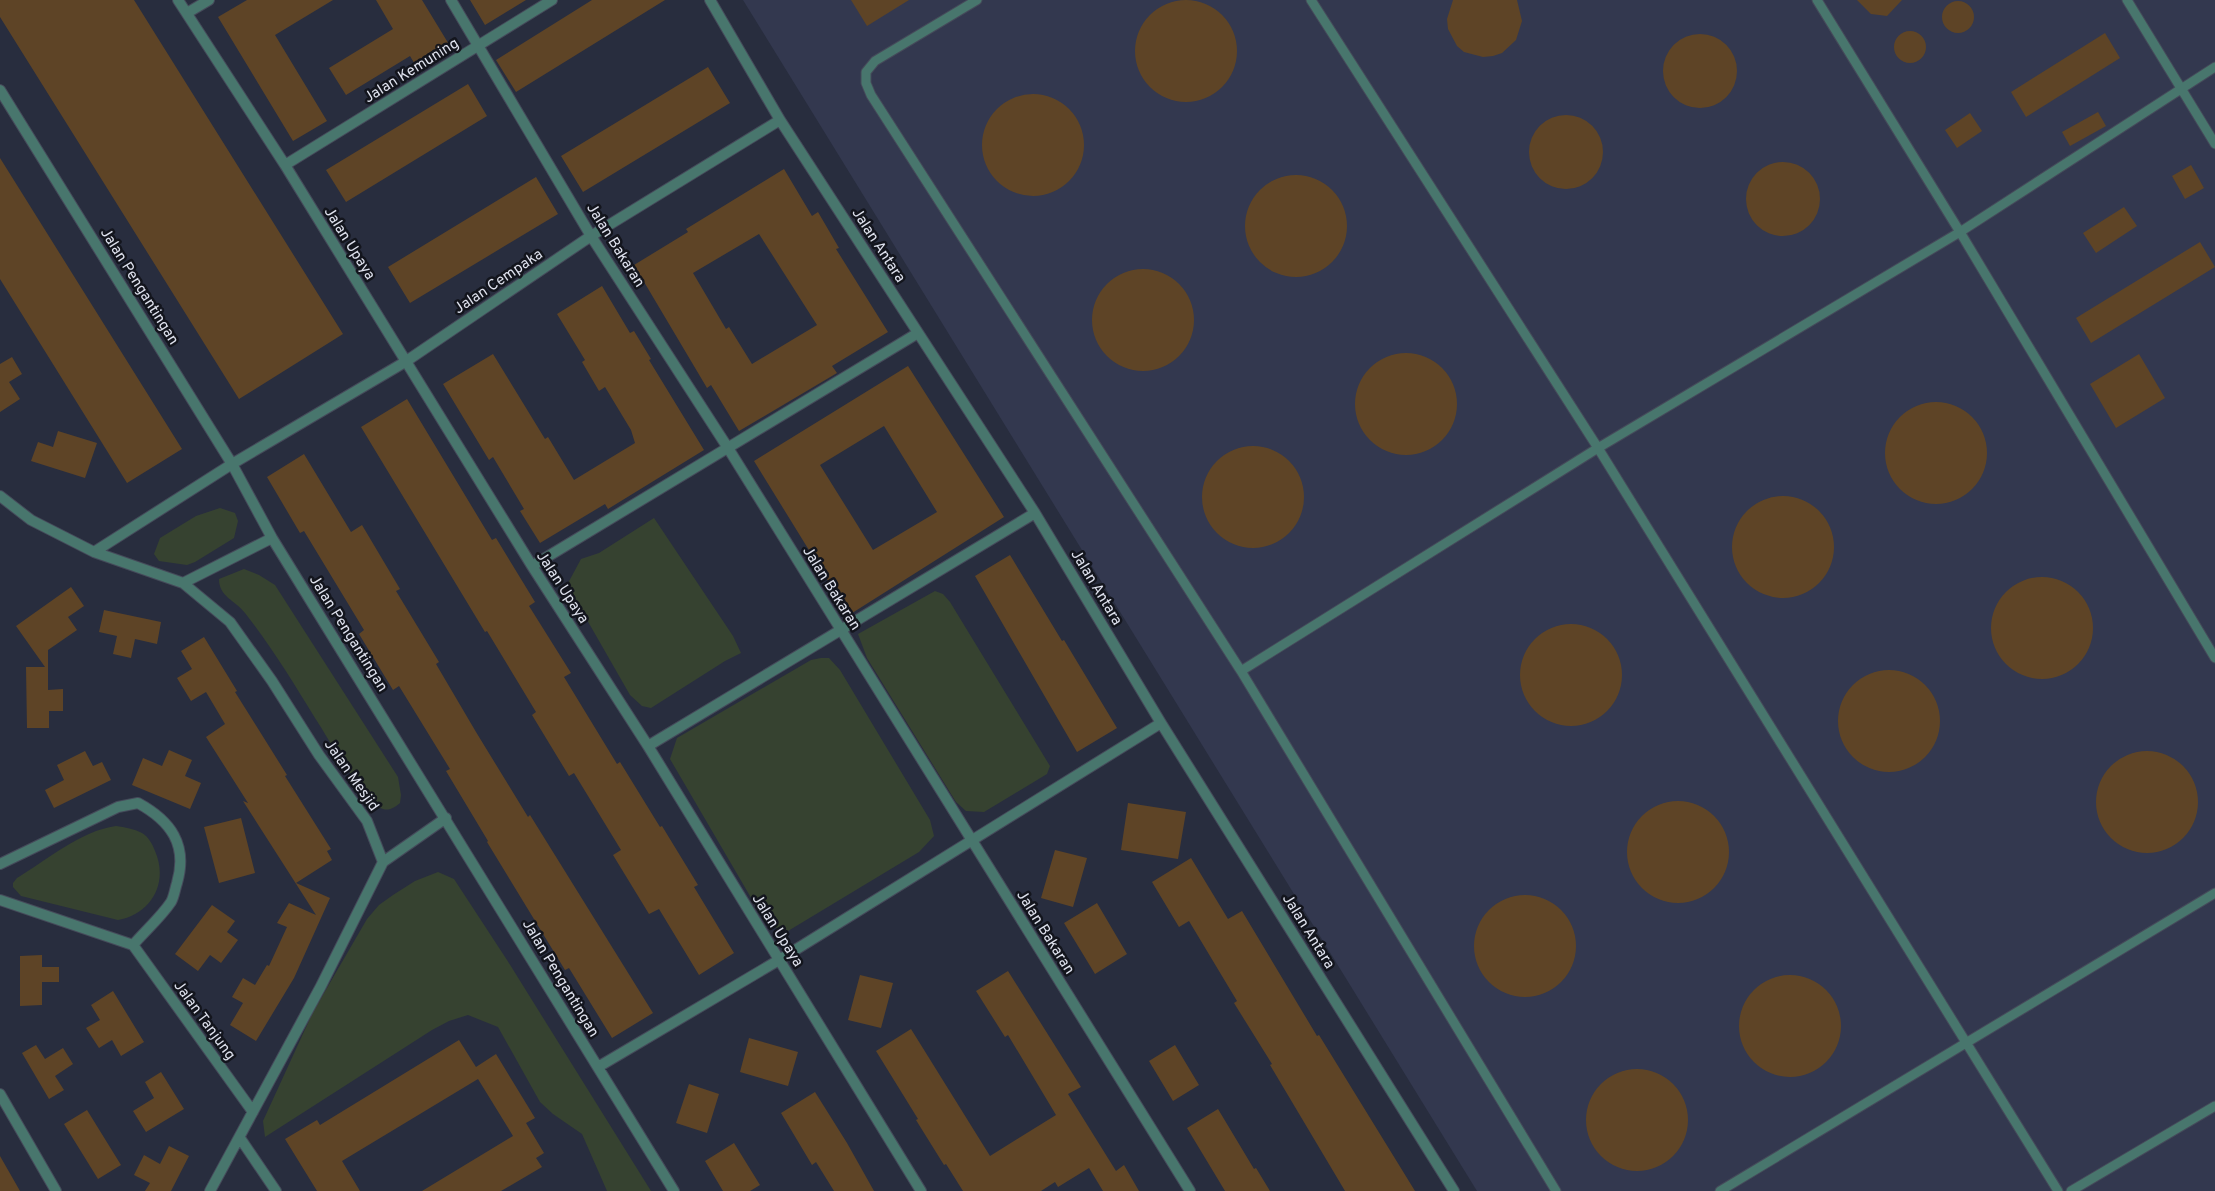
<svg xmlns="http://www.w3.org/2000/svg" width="2215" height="1191" viewBox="0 0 2215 1191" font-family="Overpass,sans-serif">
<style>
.built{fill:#33384f}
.green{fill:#364230}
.building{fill:#5e4426;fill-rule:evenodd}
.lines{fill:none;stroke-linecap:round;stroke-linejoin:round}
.service-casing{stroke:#454a5a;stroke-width:11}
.minor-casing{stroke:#454a5a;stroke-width:12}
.service{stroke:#48766d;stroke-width:9}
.minor{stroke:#48766d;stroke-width:10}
.labels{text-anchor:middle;stroke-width:5;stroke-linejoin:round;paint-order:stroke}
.street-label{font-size:15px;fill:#dfe2ee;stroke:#13151d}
</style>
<rect width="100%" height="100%" fill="#282d3e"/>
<path class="built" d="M743,0H2215V1191H1477Z"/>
<path class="green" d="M220,508L235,513L238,521L234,538L195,562L187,565L159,561L154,554L160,538L196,516Z
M654,518L733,636L741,653L725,661L651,708L642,706L630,695L567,585L581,559L599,553Z
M244,569L259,575L275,585L398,777L401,795L400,803C395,807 390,811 383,809C365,804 327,736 315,718C293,682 271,646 245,613C235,600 219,597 219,579Z
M935,591L943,594L950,602L1050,766L1047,774L984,812L966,811L956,802L867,658L858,634Z
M821,658H829L840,670L930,820L934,836L919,852L788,931L770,926L764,920L670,759L677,738L811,660Z
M116,826C125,827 134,829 142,833C148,836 153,845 155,851C169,883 151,914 118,920L21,896L13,887V883L17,878C47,860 80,831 116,826Z
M438,872L454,879L507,960L651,1191H607L582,1134L553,1114L540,1102L498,1027L468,1015L449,1021L432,1030L265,1137L263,1121L313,1012L367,919L379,905L393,895L415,881Z"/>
<path class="building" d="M0,0H134L343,334L239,399L0,17Z
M247,0H333L275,35L327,121L293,141L218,17Z
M376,0H422L453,51L419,71L410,56L346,95L329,68L393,29Z
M470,0H526L485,25Z
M592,0H665L516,92L496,60Z
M851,0H909L867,26Z
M1453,0H1517L1522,21L1516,40L1502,53L1493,56L1483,57L1464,52L1457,46L1448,29L1447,19Z
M1857,0H1902L1887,16L1871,14Z
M1135 51a51 51 0 1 1 102 0a51 51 0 1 1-102 0Z
M1942 17a16 16 0 1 1 32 0a16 16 0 1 1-32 0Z
M1894 47a16 16 0 1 1 32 0a16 16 0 1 1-32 0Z
M2105,33L2120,58L2026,117L2011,92Z
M1663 71a37 37 0 1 1 74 0a37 37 0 1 1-74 0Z
M708,67L730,103L583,192L561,156Z
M468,84L487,116L346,202L326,170Z
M982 145a51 51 0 1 1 102 0a51 51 0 1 1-102 0Z
M2098,112L2106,126L2070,146L2062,132Z
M1970,113L1982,131L1957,148L1945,130Z
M1529 152a37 37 0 1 1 74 0a37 37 0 1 1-74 0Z
M0,158L182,449L127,483L0,279Z
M1746 199a37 37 0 1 1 74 0a37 37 0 1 1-74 0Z
M2191,165L2204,188L2185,199L2172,176Z
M784,169L812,216L818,212L839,248L836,249L888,332L832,366L837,373L739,431L711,385L707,388L634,265L688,232L686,229ZM759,234L817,325L752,364L729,327L726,329L693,273Z
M1245 226a51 51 0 1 1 102 0a51 51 0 1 1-102 0Z
M536,177L558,214L410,303L388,267Z
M2124,207L2137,226L2096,253L2083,233Z
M2200,242L2215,267L2091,343L2076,318Z
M1092 320a51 51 0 1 1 102 0a51 51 0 1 1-102 0Z
M602,286L630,333L634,331L651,359L649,360L704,450L608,509L605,504L540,543L520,511L524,509L493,457L489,460L443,384L493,354L545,439L548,437L574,480L635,443L631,430L605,387L599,391L582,362L585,360L557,314Z
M1355 404a51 51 0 1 1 102 0a51 51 0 1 1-102 0Z
M2139,354L2165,398L2116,428L2090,384Z
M12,357L22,374L9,382L20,399L0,412V364Z
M908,366L1004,517L849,615L754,461ZM884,426L937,512L873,550L820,465Z
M407,399L492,540L496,538L535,602L529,606L571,673L564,677L617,764L620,762L660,827L662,826L698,885L694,887L734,953L699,975L659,909L649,914L613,855L621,850L574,773L569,776L532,715L536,712L487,631L485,632L361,427Z
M1885 453a51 51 0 1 1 102 0a51 51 0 1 1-102 0Z
M58,431L97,443L85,478L31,461L38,442L53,447Z
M1202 497a51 51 0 1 1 102 0a51 51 0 1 1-102 0Z
M304,454L351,532L362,525L400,589L396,591L439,662L436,664L476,732L528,817L530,815L653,1013L612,1038L569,968L565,970L487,842L488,841L446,771L450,769L399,686L393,690L359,634L364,630L304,531L300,533L267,477Z
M1732 547a51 51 0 1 1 102 0a51 51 0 1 1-102 0Z
M1010,555L1062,641L1064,640L1117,728L1077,752L975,576Z
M1991 628a51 51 0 1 1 102 0a51 51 0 1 1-102 0Z
M71,587L84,606L68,617L77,630L48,650V690L63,689V711H49V728H27L26,667H45L16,626Z
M104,610L161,622L157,644L135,639L131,658L113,654L117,636L99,632Z
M1520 675a51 51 0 1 1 102 0a51 51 0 1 1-102 0Z
M204,637L237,691L235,692L287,775L285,776L331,849L327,851L332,860L296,883L330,898L294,978L256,1041L230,1025L243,1003L232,997L243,978L255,985L267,965L269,966L287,927L277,923L289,903L316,915L243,801L248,803L206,737L225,724L206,692L191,701L177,678L192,669L181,651Z
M1838 721a51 51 0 1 1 102 0a51 51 0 1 1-102 0Z
M169,750L192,760L185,776L201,783L190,809L132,785L143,758L162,766Z
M85,751L93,766L102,762L111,780L54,808L45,790L64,780L57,765Z
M2096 802a51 51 0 1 1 102 0a51 51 0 1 1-102 0Z
M1627 852a51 51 0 1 1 102 0a51 51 0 1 1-102 0Z
M1128,803L1186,812L1178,859L1121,850Z
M241,818L255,873L219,883L204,827Z
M1055,850L1087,858L1073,907L1041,898Z
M1191,858L1228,919L1242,911L1317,1036L1319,1035L1415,1191H1345L1270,1065L1272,1064L1234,1003L1237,1001L1189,921L1179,927L1152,882Z
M1474 946a51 51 0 1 1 102 0a51 51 0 1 1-102 0Z
M1097,903L1127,954L1095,974L1064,923Z
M212,905L235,921L227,932L238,940L221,963L210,955L198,971L175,954Z
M42,955V967H59V982H42V1005L20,1006V956Z
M1008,971L1081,1087L1068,1094L1116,1171L1124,1165L1139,1191H1103L1089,1168L1058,1187L1055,1182L1041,1191H963L946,1164L944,1165L916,1120L918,1119L876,1051L911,1029L990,1156L1056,1115L1008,1035L1005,1037L976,991Z
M860,975L893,983L881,1028L848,1020Z
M1739 1026a51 51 0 1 1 102 0a51 51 0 1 1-102 0Z
M113,991L144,1042L121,1056L112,1040L99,1048L86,1028L100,1020L91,1005Z
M749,1038L798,1052L788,1086L740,1072Z
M459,1040L476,1067L496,1054L535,1118L526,1123L544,1153L536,1158L542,1167L501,1191H422L513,1136L478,1079L342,1161L360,1191H317L285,1139L317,1120L320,1125Z
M36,1045L45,1059L63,1048L73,1064L55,1076L64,1090L49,1099L22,1053Z
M1175,1045L1199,1085L1173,1101L1149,1061Z
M1586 1120a51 51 0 1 1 102 0a51 51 0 1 1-102 0Z
M161,1072L184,1109L146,1132L133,1111L154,1098L145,1082Z
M689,1084L719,1094L707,1133L676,1123Z
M815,1092L847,1143L874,1191H834L816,1162L812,1165L781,1113Z
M1218,1109L1254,1169L1256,1168L1270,1191H1225L1187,1128Z
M87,1110L121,1165L98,1179L64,1124Z
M734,1143L760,1185L750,1191H723L705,1161Z
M169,1146L189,1156L171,1191H145L150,1183L134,1175L144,1155L160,1164Z
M0,1156L20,1191H0Z"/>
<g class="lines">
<defs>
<path id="service" d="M977,0L875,61L866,72V83L871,95L1241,671L1556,1191
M1311,0L1598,448L2058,1191
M1817,0L1960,232L2215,658
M2127,0L2215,144
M1241,671L1598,448L1960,232L2215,67
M1720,1191L2215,893
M2071,1191L2215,1106"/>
<path id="minor" d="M178,0L285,165L532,566L648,746L921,1191
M451,0L591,236L728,448L1190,1191
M710,0L780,120L1035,513L1161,723L1454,1191
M187,13L209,0
M0,90L232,464L272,538L674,1191
M285,165L552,0
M0,496L31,520L94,552L183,583L230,622L272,681L319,755L367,821L383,862L321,986L210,1191
M94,552L232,464L405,362L591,236L780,120
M532,566L918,333
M183,583L272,538
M648,746L1035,513
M383,862L446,818
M0,864L118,807L138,803C171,821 188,845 177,883C175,889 174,897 171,902C161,917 145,931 133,945L0,900
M133,945L253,1112
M598,1067L779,960L1161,723
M0,1094L56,1191
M240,1138L276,1191"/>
</defs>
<use href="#service" class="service-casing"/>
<use href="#minor" class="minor-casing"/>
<use href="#service" class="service"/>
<use href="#minor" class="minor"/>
</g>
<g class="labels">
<g class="street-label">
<text transform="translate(411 70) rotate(-32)" y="5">Jalan Kemuning</text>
<text transform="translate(350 243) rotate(58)" y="5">Jalan Upaya</text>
<text transform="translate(616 245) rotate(58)" y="5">Jalan Bakaran</text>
<text transform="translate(879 245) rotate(57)" y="5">Jalan Antara</text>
<text transform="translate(498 281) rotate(-34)" y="5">Jalan Cempaka</text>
<text transform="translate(140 286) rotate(58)" y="5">Jalan Pengantingan</text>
<text transform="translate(563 587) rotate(57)" y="5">Jalan Upaya</text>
<text transform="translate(1097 587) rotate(59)" y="5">Jalan Antara</text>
<text transform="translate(832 588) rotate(58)" y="5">Jalan Bakaran</text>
<text transform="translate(349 633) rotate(58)" y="5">Jalan Pengantingan</text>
<text transform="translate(352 775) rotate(55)" y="5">Jalan Mesjid</text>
<text transform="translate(778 930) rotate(58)" y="5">Jalan Upaya</text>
<text transform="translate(1309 931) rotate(58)" y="5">Jalan Antara</text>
<text transform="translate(1046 932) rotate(58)" y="5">Jalan Bakaran</text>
<text transform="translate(561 978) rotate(59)" y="5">Jalan Pengantingan</text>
<text transform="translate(205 1020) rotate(54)" y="5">Jalan Tanjung</text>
</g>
</g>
</svg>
